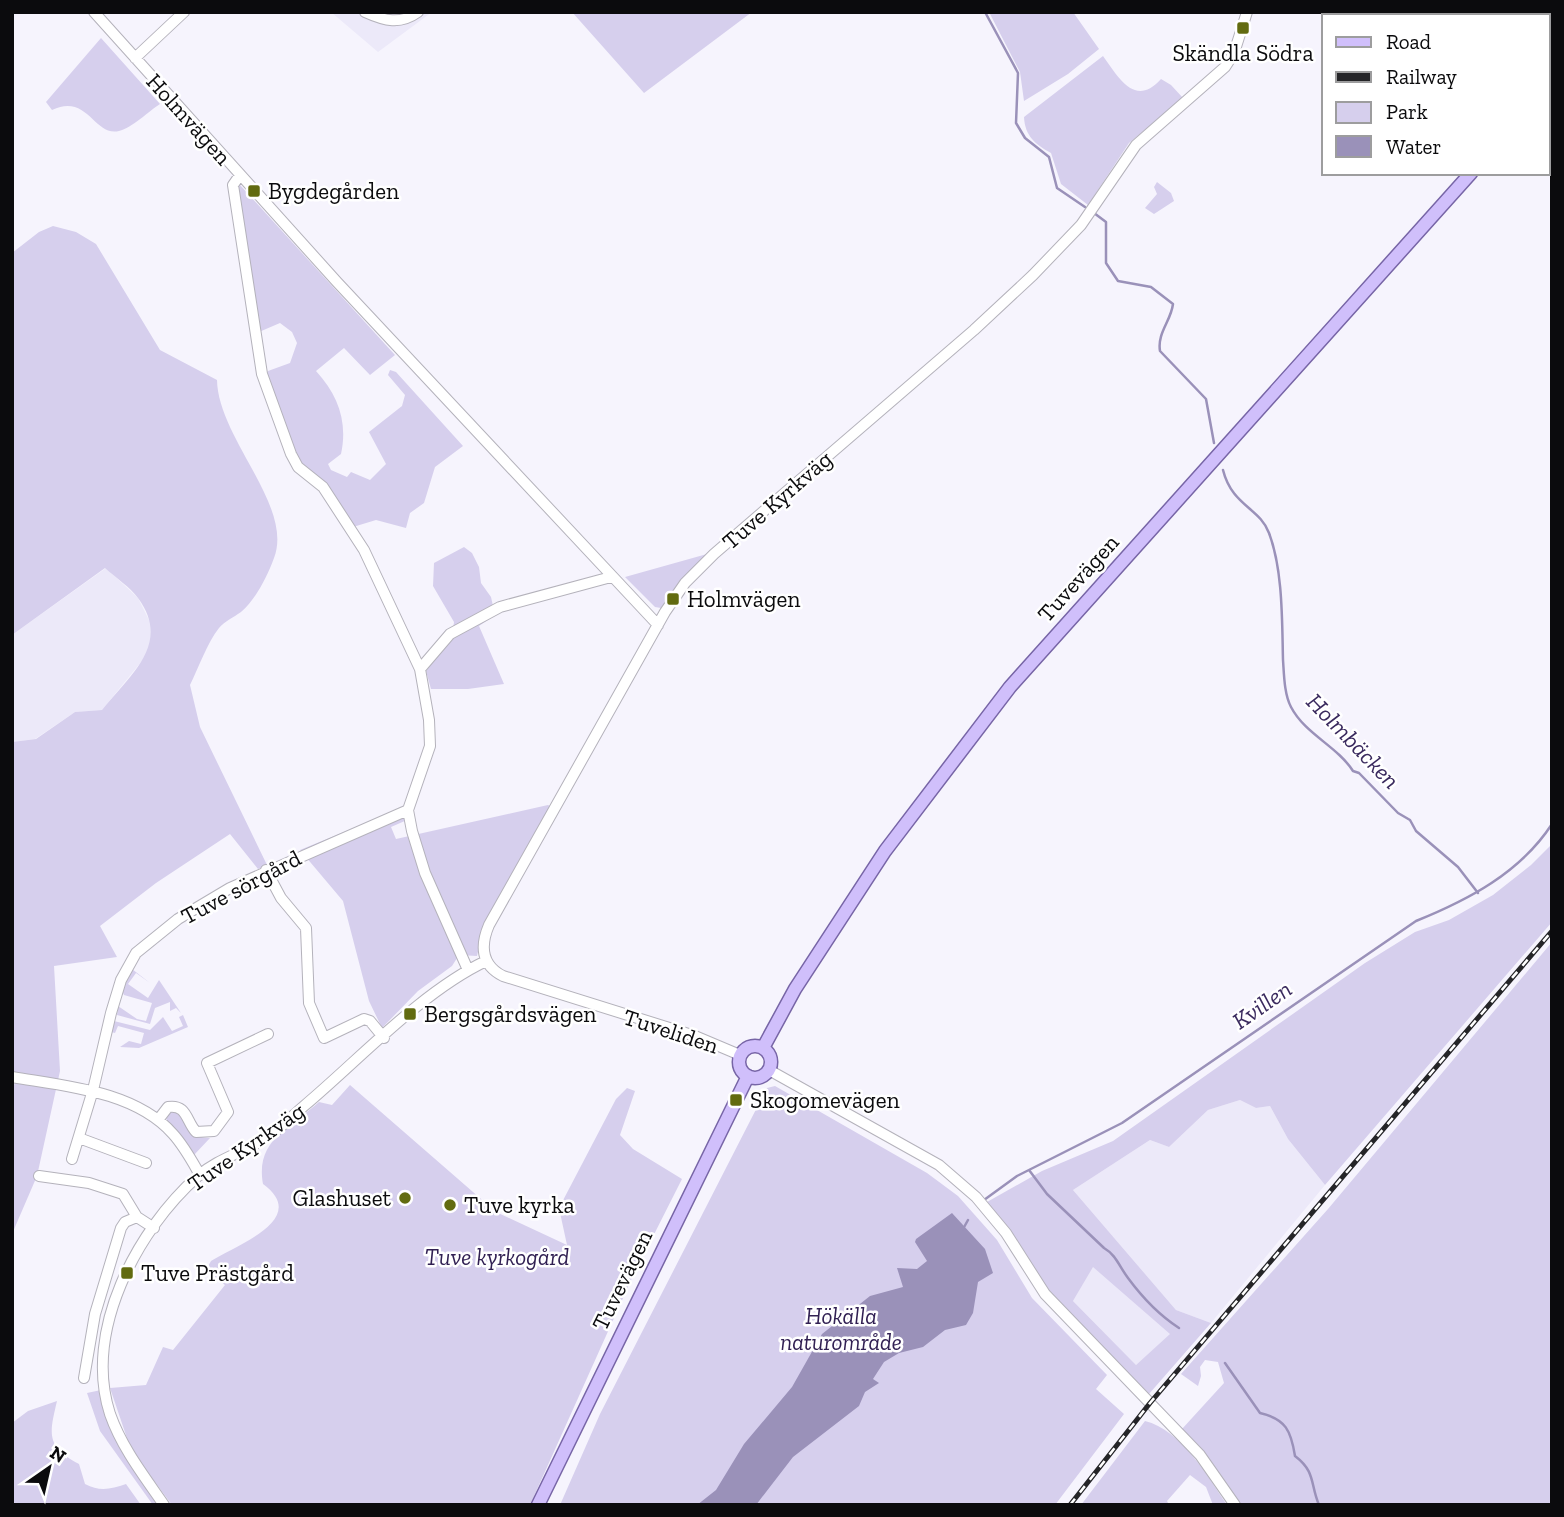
<svg xmlns="http://www.w3.org/2000/svg" width="1564" height="1517" viewBox="0 0 1564 1517" font-family="'Zilla Slab',serif">
<style>
.built{fill:#ece9f9}
.green{fill:#d6cfed;fill-rule:evenodd}
.water{fill:#9a91b9}
.lines{fill:none;stroke-linecap:round;stroke-linejoin:round}
.stream{stroke:#9a91b9;stroke-width:2.5}
.minor-casing{stroke:#b4b2bb;stroke-width:12}
.major-casing{stroke:#7765a6;stroke-width:15}
.minor{stroke:#fff;stroke-width:10}
.major{stroke:#d0bffb;stroke-width:12}
.rail-casing{stroke:#252528;stroke-width:5}
.rail{stroke:#fff;stroke-width:2.5;stroke-dasharray:8;stroke-linecap:butt}
.poi-dot{fill:#626b10;stroke:#fff;stroke-width:2.5}
.labels{text-anchor:middle;stroke-width:5;stroke-linejoin:round;paint-order:stroke}
.poi-label{font-size:23px;fill:#0b0b0d;stroke:#fff;text-anchor:start}
.street-label{font-size:23px;fill:#0b0b0d;stroke:#fff}
.park-label{font-size:23px;font-style:italic;fill:#312053;stroke:#fff}
.water-label{font-size:24px;font-style:italic;fill:#3a2a5e;stroke:#fff}
</style>
<rect width="100%" height="100%" fill="#f6f4fd"/>
<path class="built" d="M331,12H432L378,52Z
M106,568L138,598L152,626L150,651L102,710L75,712L35,739L12,742V635Z
M1240,1100L1256,1108L1270,1106L1288,1139L1325,1185L1211,1323L1176,1310L1073,1190L1150,1140L1169,1147L1208,1110Z
M1093,1266L1171,1334L1136,1365L1073,1301Z"/>
<path class="green" d="M572,12H752L644,93Z
M989,12H1073L1099,49L1068,74L1024,101L1020,72Z
M101,38L160,104C149,111 132,128 119,131C94,137 88,93 52,110L46,102Z
M1103,56C1119,78 1135,108 1161,79L1171,85L1183,98L1129,143L1088,205L1061,184L1051,153C1035,144 1025,136 1024,117Z
M1157,182L1171,193L1174,201L1154,214L1145,208L1157,194L1154,187Z
M240,185L395,355L370,375L344,348L316,371C338,395 348,422 341,454L328,464L331,470L347,477L351,472L370,480L386,464L369,432L402,406L405,395L388,375L390,370L396,372L463,446L435,467L424,503L410,513L406,528L376,520L353,527L296,456L266,375L268,371L290,363L297,343L292,332L280,323L259,332L237,188Z
M53,226L76,232L96,244L160,350L217,380C218,438 294,506 274,558C267,577 256,599 241,612C234,617 225,621 219,628C207,643 199,667 190,685L200,727L267,865L258,869L230,834L156,883L100,926L117,957L54,966L60,1071L37,1176L12,1234V1092L17,1075L12,1073V742L36,739L75,712L102,710C130,675 172,644 138,598C130,587 116,578 105,568L12,635V253L39,232Z
M464,547L472,553L479,567L481,583L491,597L495,615L479,626L504,684L468,689H431L426,671L452,637L454,622L433,586L434,563Z
M707,554L661,608L655,607L625,577Z
M548,805L552,807L484,925L477,956L459,955L452,966L418,991L382,1028L369,1001L343,901L300,850L402,808L407,820L391,827L396,839Z
M1552,844V922L1325,1185L1288,1139L1270,1106L1256,1108L1240,1100L1208,1110L1169,1147L1150,1140L1073,1190L1176,1310L1211,1323L1149,1394L1048,1291L987,1202L1042,1171L1113,1141L1365,963L1415,932L1449,920L1493,895L1531,865ZM1093,1267L1170,1334L1136,1365L1073,1301Z
M1552,942V1505H1241L1182,1429L1224,1383L1218,1362L1205,1360L1200,1367L1201,1376L1198,1386L1181,1374L1328,1209Z
M132,969L150,983L136,973L128,984L148,998L159,980L181,1013L176,1008L170,1011V1002L155,1008L150,1024L117,1015L118,1006L137,1019L146,1021L152,1003L124,995L122,991Z
M183,1015L188,1027L139,1048L120,1047L129,1041L141,1044L144,1033L118,1026L115,1033L111,1032L114,1021L150,1030L163,1017L172,1031L183,1026L179,1017Z
M350,1085L496,1212L567,1245L559,1208L616,1099L627,1088L635,1091L620,1135L633,1149L682,1179L632,1278L530,1505H172L131,1450L110,1388L146,1385L163,1347L173,1350L225,1285L206,1270L211,1261C236,1245 311,1219 263,1184C255,1140 290,1128 319,1102L332,1105Z
M775,1086L927,1173L958,1196L997,1240L1032,1298L1107,1375L1096,1389L1124,1414L1055,1505H560L600,1414L767,1088Z
M169,1110H179C187,1125 191,1138 210,1138L194,1155L166,1122Z
M101,1390L118,1444L160,1505H153L100,1431L87,1393Z
M57,1401C49,1435 46,1446 79,1464L85,1484C100,1492 111,1489 126,1484L141,1505H12V1423L28,1411Z
M1145,1421C1181,1430 1207,1475 1227,1505H1213L1206,1487L1190,1475L1167,1501L1169,1505H1081Z"/>
<path class="water" d="M952,1213L985,1249L993,1273L978,1282L973,1313L966,1325L945,1330L923,1347L899,1353L884,1362L873,1379L879,1383L865,1392L859,1406L793,1457L756,1505H697L716,1490L744,1444L792,1387L822,1334L870,1296L903,1287L897,1268L917,1269L927,1261L915,1242L916,1239Z"/>
<g class="lines">
<path class="stream" d="M985,12L1018,73L1016,123L1025,138L1049,157L1057,188L1085,207
M1094,213L1106,222V263L1118,281L1151,287L1173,304C1171,321 1157,333 1160,351L1206,399L1214,443
M1223,470C1232,506 1260,508 1269,533C1283,570 1282,621 1283,660C1284,673 1284,694 1291,707C1305,734 1337,746 1353,771L1359,773L1398,813L1410,820L1416,831L1458,867L1478,893
M1029,1170L1047,1194L1104,1248C1116,1255 1119,1266 1128,1278C1142,1297 1159,1315 1179,1328
M984,1200L1017,1176L1122,1123L1416,921C1468,900 1520,873 1552,824
M963,1229L968,1220
M1225,1363L1260,1413C1286,1419 1291,1431 1295,1456C1316,1472 1310,1484 1319,1505"/>
<defs>
<path id="minor" d="M94,12L337,282L658,625
M365,12C385,21 400,25 418,12
M135,58L184,12
M240,175L233,185L262,374L291,454L298,467L323,487L364,550L420,669L429,720L430,746L408,810L412,831L425,873L468,970
M420,669L450,634L500,607L611,577
M266,870L281,898L306,928L309,1003L324,1038L364,1019L370,1021L384,1038
M740,1055L695,1036L503,976C481,965 480,946 489,925L665,612L685,583L714,554L974,330L1033,275L1081,225L1136,145L1225,67L1234,53L1247,12
M769,1070L939,1165L976,1197L1006,1233L1045,1294L1200,1455L1235,1505
M12,1077C65,1086 135,1091 173,1134C184,1146 192,1161 200,1175
M158,1120L168,1107C187,1104 186,1121 196,1132L214,1131L228,1112L207,1063L268,1034
M79,1138L146,1163
M72,1159L93,1090L111,1013L121,980L136,953L178,919L230,888L408,810
M39,1176L89,1183L123,1194L137,1217L154,1228
M84,1378L95,1314L121,1228L125,1222L137,1217
M164,1505C144,1476 122,1448 110,1414C83,1331 137,1230 198,1176C219,1158 245,1152 267,1137C280,1129 292,1116 304,1106C360,1059 421,992 486,961"/>
<path id="major" d="M1548,88L1552,84
M739 1062a16 16 0 1 1 32 0a16 16 0 1 1-32 0Z
M763,1048L795,989L885,851L1010,687L1471,173
M538,1505L748,1076"/>
</defs>
<use href="#minor" class="minor-casing"/>
<use href="#major" class="major-casing"/>
<use href="#minor" class="minor"/>
<use href="#major" class="major"/>
<defs>
<path id="rail" d="M1070,1505L1150,1403L1552,931"/>
</defs>
<use href="#rail" class="rail-casing"/>
<use href="#rail" class="rail"/>
</g>
<g class="poi-dot">
<rect x="1236" y="21" width="14" height="14" rx="3.5"/>
<rect x="247" y="184" width="14" height="14" rx="3.5"/>
<rect x="666" y="592" width="14" height="14" rx="3.5"/>
<rect x="403" y="1007" width="14" height="14" rx="3.5"/>
<rect x="729" y="1093" width="14" height="14" rx="3.5"/>
<circle cx="405" cy="1198" r="7"/>
<circle cx="450" cy="1205" r="7"/>
<rect x="120" y="1266" width="14" height="14" rx="3.5"/>
</g>
<g class="labels">
<g class="poi-label">
<text x="1243" y="61" text-anchor="middle">Skändla Södra</text>
<text x="268" y="199">Bygdegården</text>
<text x="687" y="607">Holmvägen</text>
<text x="424" y="1022">Bergsgårdsvägen</text>
<text x="750" y="1108">Skogomevägen</text>
<text x="391" y="1206" text-anchor="end">Glashuset</text>
<text x="464" y="1213">Tuve kyrka</text>
<text x="141" y="1281">Tuve Prästgård</text>
</g>
<g class="street-label">
<text transform="translate(189 119) rotate(48)" y="8">Holmvägen</text>
<text transform="translate(777 500) rotate(-41)" y="8">Tuve Kyrkväg</text>
<text transform="translate(1078 578) rotate(-48)" y="8">Tuvevägen</text>
<text transform="translate(241 887) rotate(-28)" y="8">Tuve sörgård</text>
<text transform="translate(671 1031) rotate(18)" y="8">Tuveliden</text>
<text transform="translate(246 1147) rotate(-35)" y="8">Tuve Kyrkväg</text>
<text transform="translate(622 1280) rotate(-64)" y="8">Tuvevägen</text>
</g>
<g class="park-label">
<text x="497" y="1265">Tuve kyrkogård</text>
<text x="841" y="1324">Hökälla<tspan x="841" dy="26">naturområde</tspan></text>
</g>
<g class="water-label">
<text transform="translate(1353 741) rotate(46)" y="8">Holmbäcken</text>
<text transform="translate(1262 1005) rotate(-35)" y="8">Kvillen</text>
</g>
</g>
<rect width="1564" height="1517" fill="none" stroke="#0b0b0d" stroke-width="28"/>
<rect x="1322" y="14" width="228" height="161" fill="#ffffff" stroke="#9d9d9e" stroke-width="2"/>
<rect x="1336" y="37" width="35" height="10" fill="#d0bffb" stroke="#9d9d9e" stroke-width="2"/>
<text x="1386" y="49" font-size="21" fill="#0b0b0d">Road</text>
<rect x="1336" y="72" width="35" height="10" fill="#252528" stroke="#9d9d9e" stroke-width="2"/>
<text x="1386" y="84" font-size="21" fill="#0b0b0d">Railway</text>
<rect x="1336" y="102" width="35" height="21" fill="#d6cfed" stroke="#9d9d9e" stroke-width="2"/>
<text x="1386" y="119" font-size="21" fill="#0b0b0d">Park</text>
<rect x="1336" y="136" width="35" height="21" fill="#9a91b9" stroke="#9d9d9e" stroke-width="2"/>
<text x="1386" y="154" font-size="21" fill="#0b0b0d">Water</text>
<g transform="translate(49 1468) rotate(34)" stroke="#ffffff" stroke-width="5" paint-order="stroke">
<path d="M0-5L12 26L0 18L-12 26Z" fill="#0b0b0d"/>
<text y="-10" font-size="19" font-weight="bold" text-anchor="middle" fill="#0b0b0d">N</text>
</g>
</svg>
